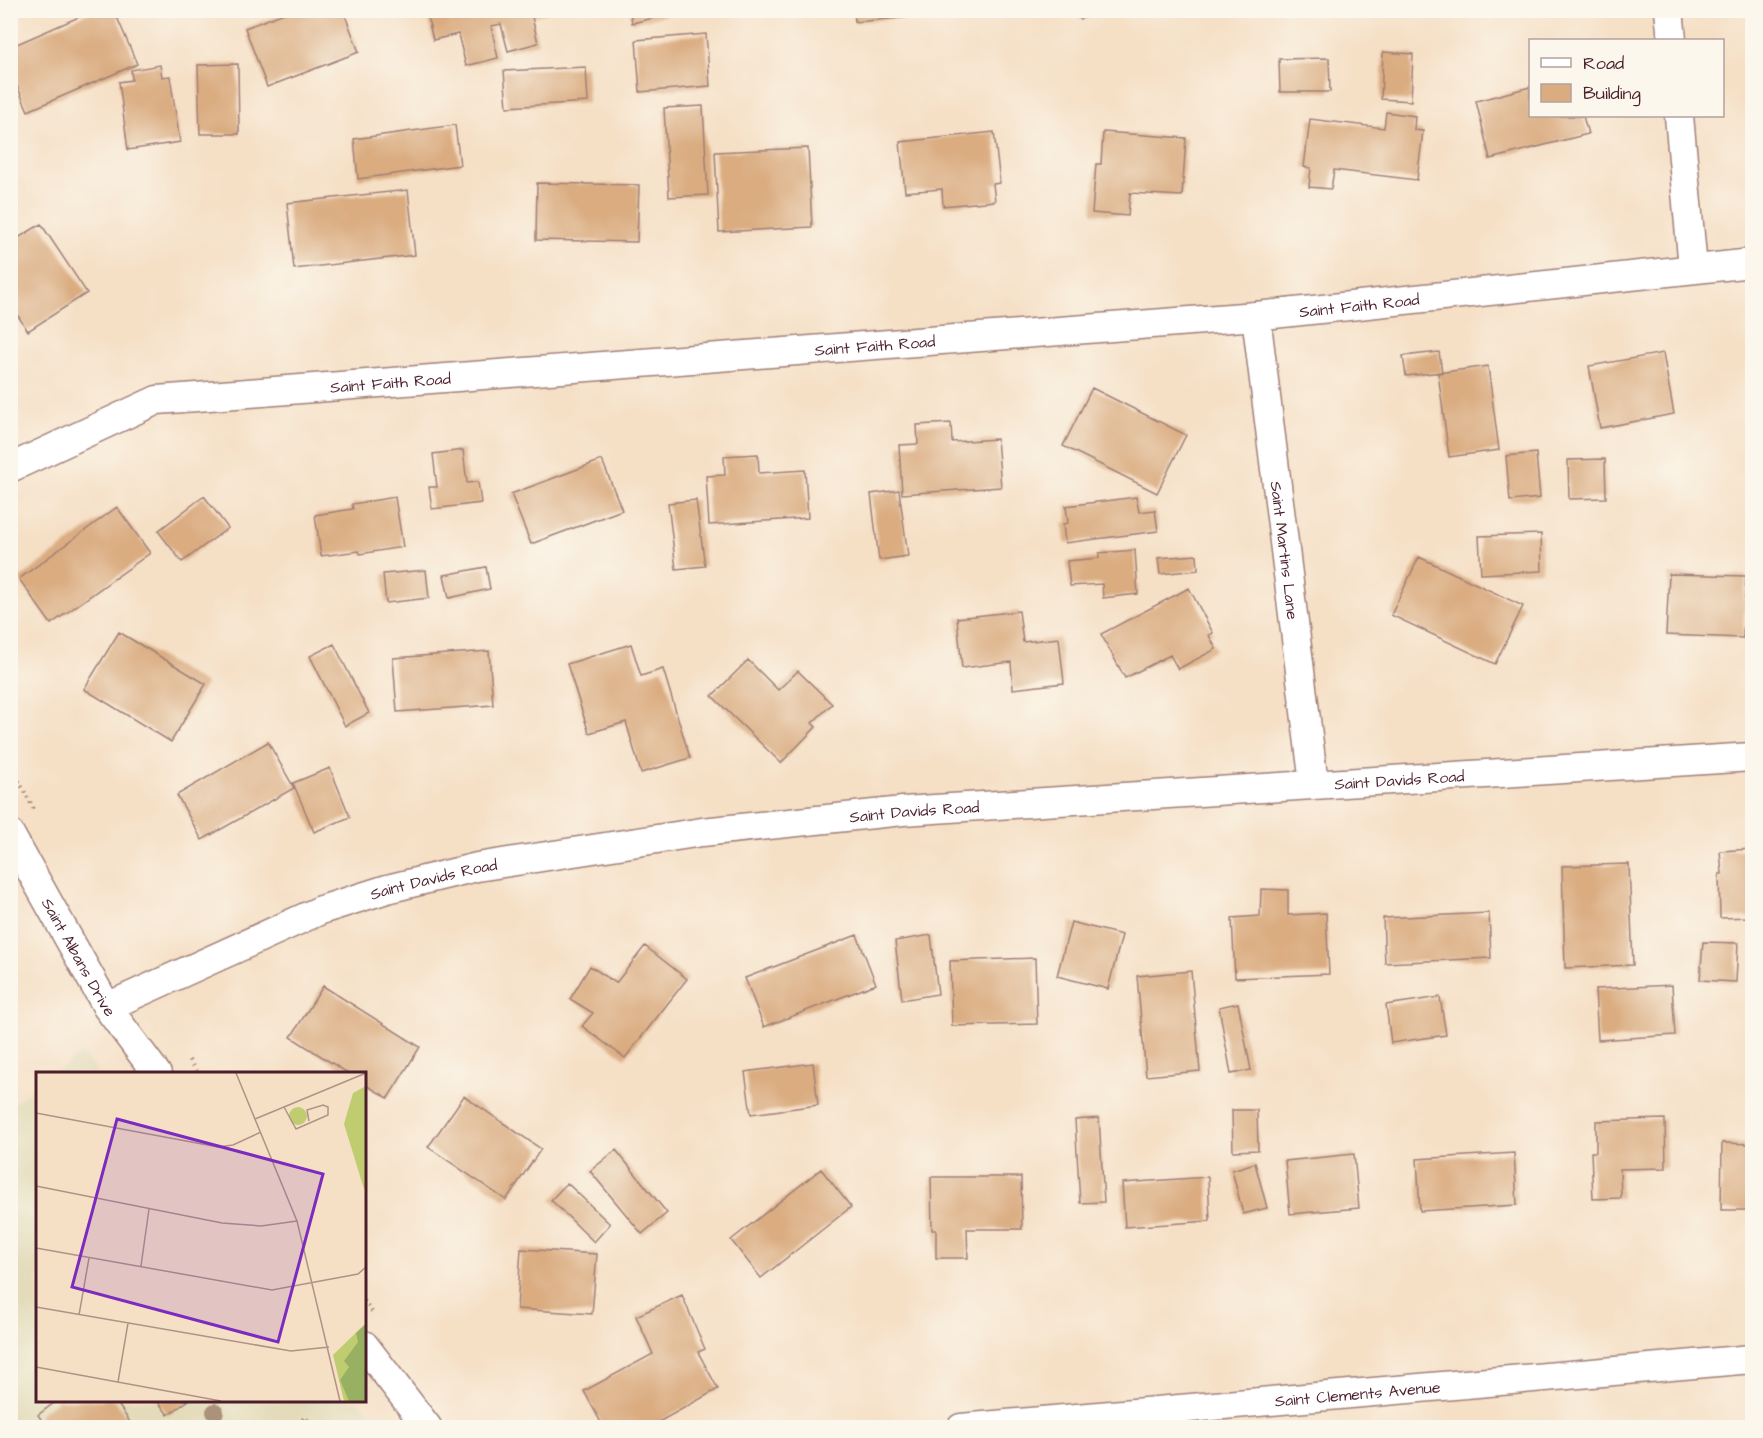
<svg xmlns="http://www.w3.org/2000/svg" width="1763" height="1438" viewBox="0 0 1763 1438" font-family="'Architects Daughter',sans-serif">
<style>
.built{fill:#e3dbba}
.building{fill:#daac80}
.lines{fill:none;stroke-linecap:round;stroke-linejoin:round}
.street-casing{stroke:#a07f78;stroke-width:31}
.path{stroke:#a07f78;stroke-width:4;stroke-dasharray:1.5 4.5;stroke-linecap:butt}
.street{stroke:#fff;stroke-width:28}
.tree{fill:#aa927c}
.labels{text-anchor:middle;stroke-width:6;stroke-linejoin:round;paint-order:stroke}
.street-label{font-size:16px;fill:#4a1f2b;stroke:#fbf7ec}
.inset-road{fill:none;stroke:#b19287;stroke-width:1.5}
.view{fill:#7b2cbf;fill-opacity:0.15;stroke:#7b2cbf;stroke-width:3}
.inset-edge{fill:none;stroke:#4a1f2b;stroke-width:3}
</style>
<rect width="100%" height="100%" fill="#fbf7ec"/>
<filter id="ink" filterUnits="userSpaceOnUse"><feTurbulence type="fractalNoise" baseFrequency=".0167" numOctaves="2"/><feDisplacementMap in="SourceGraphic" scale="12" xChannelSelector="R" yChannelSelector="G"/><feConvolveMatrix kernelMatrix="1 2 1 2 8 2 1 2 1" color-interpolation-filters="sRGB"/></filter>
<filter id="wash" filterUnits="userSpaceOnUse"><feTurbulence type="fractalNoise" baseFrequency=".008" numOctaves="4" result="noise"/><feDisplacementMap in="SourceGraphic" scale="24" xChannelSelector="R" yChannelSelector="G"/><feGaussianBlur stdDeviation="1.35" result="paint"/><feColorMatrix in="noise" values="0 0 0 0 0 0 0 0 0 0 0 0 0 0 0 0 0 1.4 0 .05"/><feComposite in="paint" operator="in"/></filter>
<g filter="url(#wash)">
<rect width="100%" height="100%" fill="#f5dfc5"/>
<path class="built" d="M82,1053L98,1073H54Z
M37,1086L38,1400L359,1401L380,1427H11L10,1106Z"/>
<g id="blocks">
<path class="building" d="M95,10H114L137,64L28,111L10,70V47Z
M292,10H343L359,52L267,87L245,28Z
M426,10H555V11L532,17L538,43L508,51L501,24L491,26L498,58L466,66L458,34L433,40Z
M630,10H683V11L632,23Z
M854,10H957V13L855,22Z
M1077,10H1105V11L1080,19Z
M706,34L710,86L640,92L636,40Z
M1383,52L1413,54L1411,101L1381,99Z
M1329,58L1330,92H1280L1279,59Z
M238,64L239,134H200L198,65Z
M160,65L162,77L170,76L180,142L128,150L119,82L132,80L131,70Z
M586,67L588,102L507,107L504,71Z
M1530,87V116H1583L1588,134L1490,159L1476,101Z
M703,106L708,195L669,197L664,108Z
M1386,112L1415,116L1414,130L1423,131L1417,180L1334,170L1331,189L1309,187L1311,168L1304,167L1310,119L1384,128Z
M455,125L460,165L358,179L354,139Z
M994,132L1000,183L993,184L995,201L943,206L942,189L905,192L900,142Z
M1103,132L1186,138L1182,196L1130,193L1128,216L1092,213L1096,164H1101Z
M808,148L812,227L719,232L715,152Z
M537,183L639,185L637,242L536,240Z
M408,190L415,255L294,269L287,203Z
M41,224L87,293L28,331L10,304V243Z
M1439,352L1442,372L1406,376L1403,356Z
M1663,353L1674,414L1600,428L1589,366Z
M1488,366L1499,450L1449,457L1438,373Z
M1092,388L1186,435L1157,493L1063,446Z
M951,423L952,442L997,439L1001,487L902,494L899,445L918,444L917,425Z
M463,450L467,483L478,482L481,503L432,509L429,487H437L433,454Z
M1536,453L1540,498L1510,501L1506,456Z
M758,454L759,473L805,470L808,518L709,525L706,476L725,475L724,456Z
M1605,459L1606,498L1569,499L1568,460Z
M602,460L622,510L531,544L511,494Z
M899,490L908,556L879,560L871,494Z
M204,496L228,528L182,562L158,531Z
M395,497L403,547L360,554L359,551L321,556L315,515L353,509L352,504Z
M1136,497L1139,512L1155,510L1158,531L1065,543L1063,524L1068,523L1066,506Z
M696,500L705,566L676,569L668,503Z
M117,507L150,553L51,624L19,579Z
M1541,534L1542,571L1481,574L1479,536Z
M1135,550L1138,594L1103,598L1102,584L1070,586L1067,561L1099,558V553Z
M1197,555L1198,570L1160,574L1158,558Z
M1419,557L1523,606L1495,664L1391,615Z
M486,567L490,589L449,598L444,575Z
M426,570L429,598L386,603L383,574Z
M1669,574L1746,576L1743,638L1666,635Z
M1189,588L1213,633L1209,635L1216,649L1178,669L1170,655L1125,678L1101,634Z
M1019,611L1023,642L1059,638L1064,683L1013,689L1011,662L962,668L957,618Z
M119,632L206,684L171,742L84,689Z
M334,644L369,713L345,726L310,656Z
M631,644L641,676L663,669L690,758L641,773L626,722L589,733L567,664Z
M489,651L493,705L397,712L393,658Z
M748,660L778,690L798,671L832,704L812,723L816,727L781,763L712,696Z
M268,742L294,788L202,840L177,795Z
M330,768L350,817L314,832L293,783Z
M1752,849V917L1720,918L1719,874H1722L1720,851Z
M1629,864L1633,965L1565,968L1562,866Z
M1261,889L1288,890V915L1326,913L1329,974L1235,978L1232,918L1260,916Z
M1489,913L1491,958L1385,963L1383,918Z
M1071,922L1122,935L1108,989L1057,976Z
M857,935L876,984L764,1027L745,978Z
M931,935L938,994L902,1000L895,941Z
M1703,942L1738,943L1736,982L1700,980Z
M645,946L687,979L625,1058L582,1026L593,1013L570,999L590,966L616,983Z
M1035,958L1037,1024L952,1026L950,961Z
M1191,971L1200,1071L1146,1076L1137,976Z
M1672,985L1675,1035L1598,1040L1595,989Z
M323,986L420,1047L388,1098L364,1084V1074H349L291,1037Z
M1440,997L1446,1035L1391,1043L1386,1005Z
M1238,1003L1251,1070L1231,1074L1219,1007Z
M813,1063L818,1105L751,1114L745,1072Z
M464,1096L541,1149L506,1200L428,1147Z
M1232,1110H1257L1258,1150L1233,1151Z
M1099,1118L1104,1202L1080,1203L1075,1120Z
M1665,1119L1666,1168L1620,1169L1621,1198L1593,1199L1591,1152H1596V1121Z
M1722,1143L1752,1144V1210H1721Z
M616,1150L667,1213L642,1234L590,1171Z
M1514,1153L1517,1205L1420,1211L1417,1159Z
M1354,1154L1359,1208L1290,1214L1285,1161Z
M1255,1163L1267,1208L1243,1214L1232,1170Z
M821,1169L851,1207L761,1278L731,1240Z
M931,1177H1021L1022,1229H967L968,1258H936V1230H932Z
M1208,1177L1210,1221L1125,1227L1122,1183Z
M567,1183L610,1224L594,1242L551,1200Z
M521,1249L597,1254L592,1314L517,1309Z
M682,1295L705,1349L698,1352L718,1389L648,1428H604L584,1391L653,1354L636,1316Z
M58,1400H115L134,1428H47L38,1415Z
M157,1400H189L168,1415Z"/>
</g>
</g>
<g filter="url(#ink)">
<use href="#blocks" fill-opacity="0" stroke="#a07f78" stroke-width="1.5"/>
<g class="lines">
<defs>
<g id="street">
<path d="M1669,10L1672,40"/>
<path d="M1679,116L1693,268"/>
<path id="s1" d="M1256,316L1314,784"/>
<path id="s2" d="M10,468L157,400L1256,316L1752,263"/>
<path id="s3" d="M10,834L107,1007L157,1074"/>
<path id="s4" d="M107,1007L321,910L387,889L477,867L702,832L903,811L1752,757"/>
<path d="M364,1345L428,1428"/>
<path id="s5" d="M961,1428L1752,1359"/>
</g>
</defs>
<use href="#street" class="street-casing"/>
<path class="path" d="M10,765L34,809
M189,1060L198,1074
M364,1301L373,1313
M294,1428L305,1417L314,1428"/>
<use href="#street" class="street"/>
</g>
<circle class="tree" cx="215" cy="1412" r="9"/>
</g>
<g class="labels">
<g class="street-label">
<text dy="6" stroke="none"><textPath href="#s2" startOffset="1368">Saint Faith Road</textPath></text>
<text dy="6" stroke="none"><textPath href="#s2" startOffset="882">Saint Faith Road</textPath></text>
<text dy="6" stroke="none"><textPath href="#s2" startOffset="396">Saint Faith Road</textPath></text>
<text dy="6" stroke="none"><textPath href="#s1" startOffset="236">Saint Martins Lane</textPath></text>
<text dy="6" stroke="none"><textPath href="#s4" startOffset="1324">Saint Davids Road</textPath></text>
<text dy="6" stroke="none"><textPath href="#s4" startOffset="838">Saint Davids Road</textPath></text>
<text dy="6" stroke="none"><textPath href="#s4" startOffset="352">Saint Davids Road</textPath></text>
<text dy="6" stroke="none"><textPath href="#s3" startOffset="141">Saint Albans Drive</textPath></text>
<text dy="6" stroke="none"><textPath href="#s5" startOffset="398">Saint Clements Avenue</textPath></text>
</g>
</g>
<g transform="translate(36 1072)">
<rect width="330" height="330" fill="#f5dfc5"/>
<path d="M330,14V116L328,117L308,52L317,21ZM253 44a9 9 0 1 1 18 0a9 9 0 1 1-18 0ZM330,251V329H308L297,283Z" fill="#bfcd70"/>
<path d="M330,252V329H313L304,308L313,295L308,289L322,270L320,261Z" fill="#97b062"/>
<path class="inset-road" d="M200,1L261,149L304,329M248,35L260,57L292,43V35L287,33L271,38L273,49M0,41L182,75L197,73L225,60M219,47L330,1M0,114L186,151L225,154L261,149M0,176L236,218L322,202L330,195M105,194L113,137M0,235L255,279L293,275M43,243L53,186M0,295L185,329M82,310L92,251"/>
<path class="view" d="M81,47L287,102L242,270L36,215Z"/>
<rect width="330" height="330" class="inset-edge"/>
</g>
<rect width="1763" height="1438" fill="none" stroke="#fbf7ec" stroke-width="36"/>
<rect x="1529" y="39" width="195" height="78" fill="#fbf7ec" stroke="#b4a19f" stroke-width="1.5"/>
<rect x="1541" y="58" width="30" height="9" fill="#ffffff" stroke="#b4a19f" stroke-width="1.5"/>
<text x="1583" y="69" font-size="18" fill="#4a1f2b">Road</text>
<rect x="1541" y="84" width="30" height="18" fill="#daac80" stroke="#b4a19f" stroke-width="1.5"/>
<text x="1583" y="99" font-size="18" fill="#4a1f2b">Building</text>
</svg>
